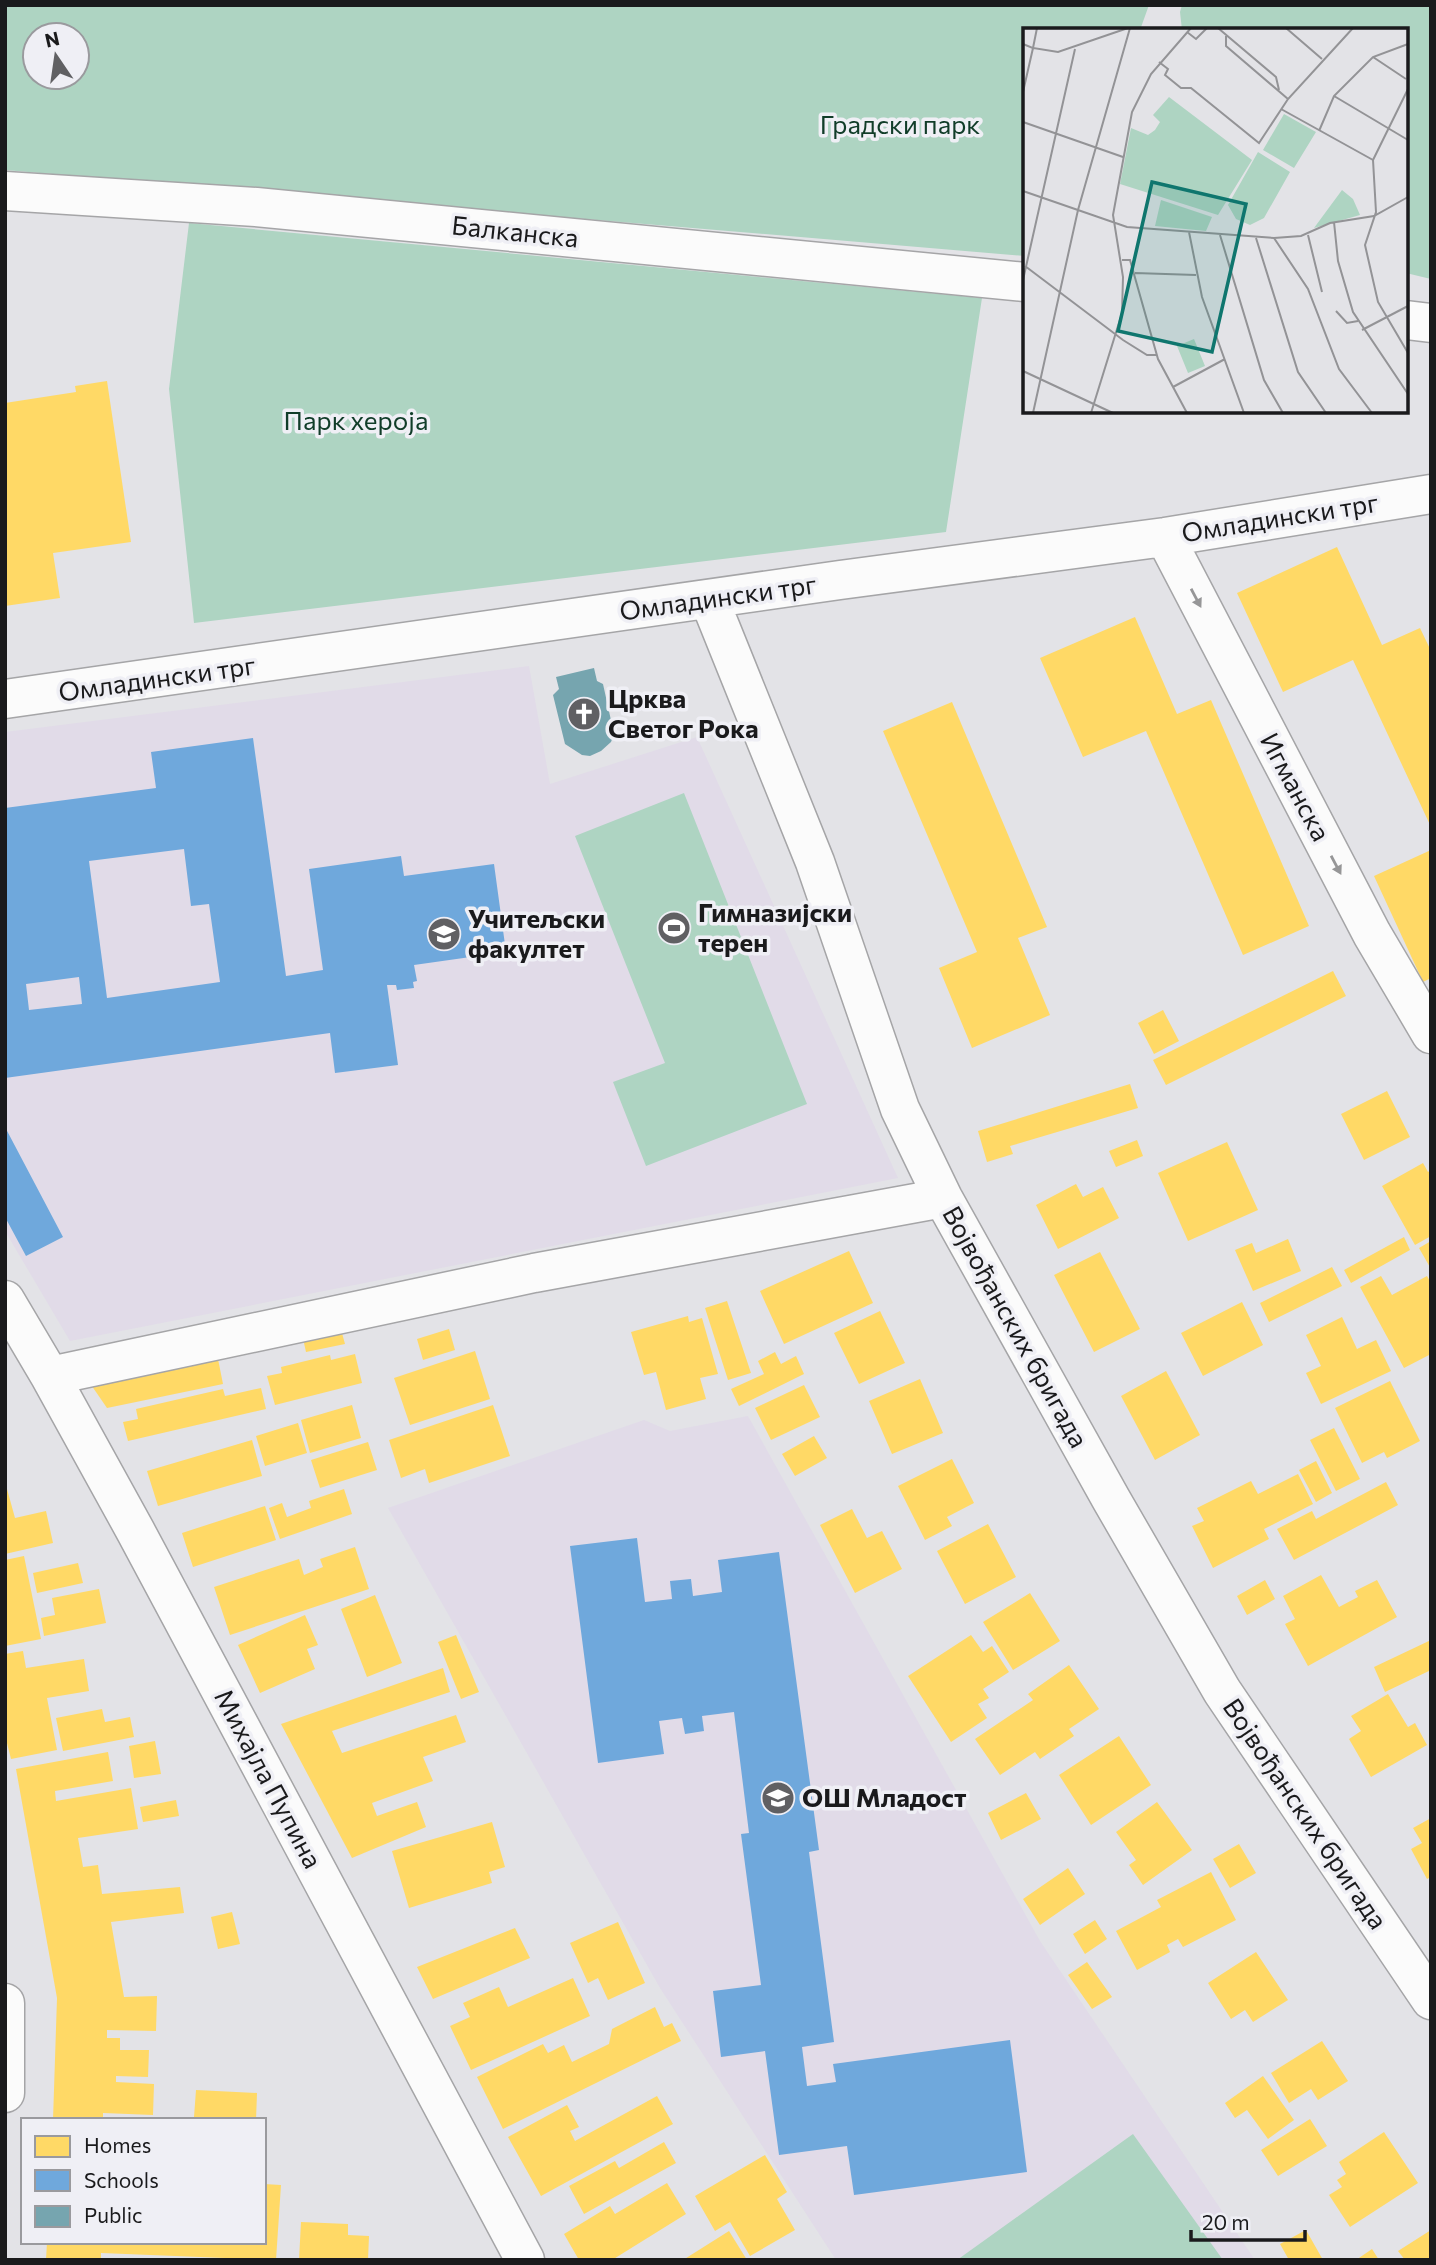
<svg xmlns="http://www.w3.org/2000/svg" width="1436" height="2265" viewBox="0 0 1436 2265" font-family="Commissioner,sans-serif">
<style>
.education{fill:#e1dbe8}
.green{fill:#aed4c2;fill-rule:evenodd}
.homes{fill:#ffd966}
.schools{fill:#6fa8dc;fill-rule:evenodd}
.public{fill:#76a5af}
.lines{fill:none;stroke-linecap:round;stroke-linejoin:round}
.street-casing{stroke:#a5a5a7;stroke-width:41}
.street{stroke:#fbfbfb;stroke-width:38}
.oneway{fill:#969697}
.labels{text-anchor:middle;stroke-width:7;stroke-linejoin:round;paint-order:stroke}
.park-label{font-size:26px;fill:#113d29;stroke:#efeff5}
.street-label{font-size:26px;fill:#1a1a1c;stroke:#efeff5}
.poi-label{font-size:26px;font-weight:bold;fill:#1a1a1c;stroke:#efeff5;text-anchor:start}
.inset-road{fill:none;stroke:#939396;stroke-width:2}
.view{fill:#0f766e;fill-opacity:0.15;stroke:#0f766e;stroke-width:3.5}
.inset-edge{fill:none;stroke:#1a1a1c;stroke-width:3.5}
</style>
<rect width="100%" height="100%" fill="#e3e3e7"/>
<path class="education" d="M529,666L550,784L697,737L898,1178L70,1341L5,1231V732Z
M748,1416L1040,1941L1255,2260H836L660,1988L388,1508L644,1420L670,1431Z"/>
<path class="green" d="M5,5H1149L1140,30H1025V256L5,170ZM35,35H77V77H35Z
M1182,5H1431V279L1406,273V30H1182L1180,12Z
M189,223L982,298L946,532L194,623L169,389Z
M684,793L807,1104L646,1166L613,1082L665,1063L575,836Z
M1133,2134L1223,2260H957Z"/>
<path class="homes" d="M107,381L131,542L53,553L60,598L5,606V403L76,392L75,386Z
M1337,547L1382,645L1420,628L1431,651V827L1353,660L1283,692L1237,593Z
M1135,617L1177,714L1211,700L1309,926L1243,955L1146,731L1083,757L1040,658Z
M952,702L1047,927L1018,938L1050,1015L972,1048L939,968L977,952L883,731Z
M1431,850V978L1423,982L1374,876Z
M1333,971L1346,996L1166,1085L1153,1060Z
M1163,1010L1179,1041L1154,1054L1138,1023Z
M1130,1084L1138,1108L1010,1146L1013,1154L987,1162L978,1131Z
M1387,1091L1410,1137L1364,1160L1341,1114Z
M1137,1140L1143,1156L1116,1167L1109,1151Z
M1227,1142L1258,1210L1188,1241L1158,1173Z
M1423,1163L1428,1172L1431,1170V1236L1415,1245L1382,1186Z
M1076,1184L1083,1197L1103,1187L1119,1218L1058,1249L1036,1205Z
M1404,1237L1410,1250L1351,1283L1344,1270Z
M1288,1239L1301,1271L1253,1291L1235,1250L1252,1243L1256,1253Z
M1431,1241V1269L1419,1248Z
M849,1251L873,1303L784,1344L760,1291Z
M1100,1252L1140,1329L1094,1352L1054,1275Z
M1332,1267L1342,1286L1269,1322L1260,1303Z
M1381,1276L1392,1295L1427,1276L1431,1283V1354L1404,1368L1360,1287Z
M727,1301L751,1373L728,1380L705,1308Z
M1242,1302L1263,1345L1203,1376L1181,1333Z
M880,1311L905,1363L859,1384L834,1333Z
M688,1316L689,1322L702,1318L718,1374L700,1378L706,1399L666,1410L656,1372L644,1375L631,1332Z
M1342,1317L1357,1349L1376,1340L1391,1371L1321,1404L1306,1373L1321,1366L1306,1335Z
M340,1326L345,1344L306,1352L302,1334Z
M449,1329L455,1350L423,1360L417,1339Z
M216,1349L223,1384L107,1408L85,1376Z
M475,1351L490,1399L410,1425L394,1378Z
M775,1352L781,1364L796,1356L804,1374L739,1406L731,1389L764,1374L758,1361Z
M355,1354L362,1383L275,1405L267,1376L282,1373L281,1367L330,1355L331,1360Z
M1166,1371L1200,1435L1155,1460L1121,1396Z
M920,1379L943,1433L892,1454L869,1401Z
M1390,1381L1420,1441L1387,1458L1384,1452L1362,1463L1335,1408Z
M804,1385L820,1417L771,1440L755,1408Z
M261,1388L266,1409L128,1441L123,1422L138,1419L136,1409L223,1389L225,1396Z
M352,1405L361,1438L310,1453L301,1420Z
M493,1405L510,1456L429,1483L425,1469L401,1478L389,1440Z
M298,1423L307,1453L265,1466L256,1436Z
M1334,1428L1360,1479L1336,1491L1310,1440Z
M814,1436L827,1458L795,1476L782,1454Z
M252,1440L262,1476L158,1506L147,1471Z
M368,1442L377,1470L320,1488L311,1460Z
M952,1459L974,1503L947,1517L952,1526L925,1540L898,1486Z
M1316,1461L1332,1493L1316,1502L1299,1470Z
M1298,1474L1313,1504L1264,1529L1269,1539L1213,1568L1192,1526L1204,1521L1197,1508L1251,1481L1258,1494Z
M1386,1482L1398,1505L1294,1560L1277,1529L1312,1511L1316,1519Z
M5,1489H7L15,1518L46,1511L53,1543L5,1554Z
M344,1489L352,1514L280,1539L269,1508L282,1503L287,1517L311,1508L309,1501Z
M265,1506L276,1540L193,1567L182,1533Z
M852,1509L867,1538L882,1531L902,1569L855,1593L820,1525Z
M988,1524L1016,1577L965,1604L937,1551Z
M355,1547L369,1589L230,1635L214,1587L299,1559L304,1575L323,1567L320,1559Z
M24,1556L41,1639L5,1646V1560Z
M78,1563L83,1583L37,1593L33,1573Z
M1321,1575L1339,1607L1358,1597L1355,1591L1377,1580L1397,1617L1308,1666L1285,1624L1295,1619L1283,1596Z
M1265,1580L1275,1599L1247,1615L1237,1596Z
M99,1589L106,1623L44,1636L41,1618L55,1615L52,1598Z
M1030,1593L1060,1641L1013,1670L983,1622Z
M375,1595L402,1663L367,1677L341,1609Z
M305,1615L318,1645L307,1649L315,1669L260,1693L238,1645Z
M456,1635L479,1692L461,1699L438,1642Z
M971,1635L983,1652L992,1646L1009,1672L983,1689L989,1698L978,1704L987,1718L951,1742L908,1676Z
M1431,1640V1670L1385,1692L1374,1667Z
M23,1651L26,1668L84,1659L89,1691L47,1698L57,1750L11,1759L5,1735V1654Z
M1069,1665L1099,1709L1069,1729L1074,1736L1040,1759L1035,1752L1000,1775L975,1739L1033,1700L1028,1694Z
M443,1668L450,1692L332,1731L342,1753L456,1715L466,1742L423,1757L433,1781L372,1803L377,1816L417,1802L426,1827L352,1858L281,1724Z
M1388,1694L1408,1727L1415,1723L1427,1745L1371,1777L1349,1739L1361,1731L1351,1716Z
M102,1709L105,1722L130,1717L134,1737L63,1751L56,1718Z
M1119,1736L1151,1785L1091,1825L1059,1775Z
M155,1741L161,1774L134,1778L129,1746Z
M108,1752L113,1781L55,1791L56,1801L131,1788L138,1829L78,1838L83,1867L98,1865L102,1894L180,1887L184,1913L111,1922L124,1997L157,1996L156,2031L107,2030V2038H120V2050H149L148,2077L116,2076V2082L154,2084L153,2115L103,2113V2120H53L57,1998L16,1769Z
M1026,1793L1041,1819L1001,1840L988,1813Z
M176,1800L179,1816L143,1822L140,1807Z
M1157,1802L1192,1850L1143,1885L1129,1865L1136,1860L1116,1832Z
M1431,1818V1877L1427,1879L1411,1849L1422,1843L1413,1828Z
M492,1822L505,1867L489,1872L492,1883L409,1908L392,1851Z
M1239,1844L1256,1873L1230,1888L1213,1859Z
M1068,1868L1085,1894L1040,1925L1023,1899Z
M1211,1872L1236,1920L1183,1947L1178,1939L1167,1945L1170,1952L1137,1970L1116,1931L1161,1907L1157,1900Z
M232,1912L240,1944L218,1949L211,1917Z
M1095,1920L1107,1939L1085,1954L1073,1934Z
M618,1922L645,1983L608,2000L598,1978L588,1983L570,1943Z
M515,1928L530,1958L433,1999L417,1967Z
M1256,1952L1288,2000L1253,2022L1245,2010L1231,2019L1208,1983Z
M1087,1962L1112,1997L1092,2009L1068,1975Z
M573,1978L590,2016L471,2070L450,2026L470,2017L463,2003L499,1987L508,2007Z
M655,2007L664,2027L672,2023L681,2041L503,2129L477,2077L543,2044L548,2053L564,2045L572,2062L609,2044L612,2029Z
M1322,2041L1348,2081L1318,2100L1311,2089L1289,2103L1271,2073Z
M1263,2076L1294,2120L1268,2139L1247,2110L1235,2118L1225,2103Z
M196,2090L257,2093L256,2120L194,2117Z
M657,2096L673,2124L541,2196L508,2137L567,2105L579,2127L570,2131L575,2141Z
M1310,2119L1327,2146L1278,2176L1261,2150Z
M1384,2132L1418,2183L1350,2227L1329,2195L1342,2187L1337,2180L1346,2174L1339,2162Z
M664,2142L676,2163L584,2214L569,2186L615,2161L619,2168Z
M765,2155L787,2192L777,2199L795,2230L750,2256L730,2222L715,2231L695,2196Z
M667,2183L686,2214L612,2260H579L564,2234L610,2206L615,2214Z
M264,2184L281,2185L276,2260L101,2253V2260H46L47,2242H264Z
M301,2222L348,2224V2235L369,2236L368,2260H299Z
M1306,2230L1323,2260H1289L1280,2244Z
M1431,2230V2260H1405L1398,2251Z
M729,2231L747,2260H683Z
M1372,2249L1379,2260H1356Z"/>
<path class="schools" d="M253,738L286,976L323,970L309,869L401,856L404,876L494,864L506,952L414,965L417,981L413,982L414,988L397,990L396,985H387L398,1065L335,1073L330,1033L5,1078V808L156,788L151,752ZM184,849L191,906L209,904L220,982L107,998L89,861ZM79,977L82,1004L29,1010L26,984Z
M5,1127L63,1237L26,1256L5,1217Z
M637,1538L645,1602L672,1599L670,1581L691,1579L693,1596L722,1592L718,1560L779,1552L819,1850L809,1852L834,2042L802,2047L807,2086L836,2082L833,2064L1010,2040L1027,2172L854,2195L847,2146L779,2155L765,2051L721,2057L713,1991L761,1985L741,1834L749,1833L734,1712L702,1716L704,1731L685,1734L682,1718L659,1721L664,1754L598,1763L570,1546Z"/>
<path class="public" d="M594,668L597,681L603,684L614,734L611,742L601,751L590,756L582,755L565,744L553,695L559,689L556,677Z"/>
<g class="lines">
<defs>
<path id="street" d="M5,191L256,207L1025,282
M1406,320L1431,323
M1165,537L1372,934L1431,1034
M709,599L815,862L900,1109L943,1198L1111,1499L1222,1691L1431,2000
M5,699L840,580L1165,537L1431,494
M5,1300L50,1376L136,1532L525,2260
M50,1376L534,1273L943,1198
M5,2003V2093"/>
</defs>
<use href="#street" class="street-casing"/>
<use href="#street" class="street"/>
</g>
<defs><path id="oneway-solid" d="M-6-.8H1V-3.2L6.5 0L1 3.2V.8H-6Z" transform="scale(1.75)"/></defs>
<g class="oneway">
<use href="#oneway-solid" transform="translate(1196 598) rotate(62)"/>
<use href="#oneway-solid" transform="translate(1336 865) rotate(62)"/>
</g>
<defs>
<symbol id="church-disc" viewBox="-11 -11 22 22"><circle r="9.5" fill="#606063" stroke="#efeff5"/><path d="M-1.2-6h2.4v3.5h3.3v2.4h-3.3V6h-2.4V-.1h-3.3v-2.4h3.3Z" fill="#fff"/></symbol>
<symbol id="stadium-disc" viewBox="-11 -11 22 22"><circle r="9.5" fill="#606063" stroke="#efeff5"/><path d="M0-5a6.5 5 0 1 0 0 10a6.5 5 0 1 0 0-10ZM-3.5-1.8h7v3.6h-7Z" fill="#fff"/></symbol>
<symbol id="university-disc" viewBox="-11 -11 22 22"><circle r="9.5" fill="#606063" stroke="#efeff5"/><path d="M0-5L7-2L0 1L-7-2ZM-4 1L0 2.5L4 1V4Q0 6-4 4Z" fill="#fff"/></symbol>
<symbol id="school-disc" viewBox="-11 -11 22 22"><circle r="9.5" fill="#606063" stroke="#efeff5"/><path d="M0-5L7-2L0 1L-7-2ZM-4 1L0 2.5L4 1V4Q0 6-4 4Z" fill="#fff"/></symbol>
</defs>
<g fill-rule="evenodd">
<use href="#church-disc" x="565" y="695" width="38" height="38"/>
<use href="#stadium-disc" x="655" y="909" width="38" height="38"/>
<use href="#university-disc" x="425" y="915" width="38" height="38"/>
<use href="#school-disc" x="759" y="1779" width="38" height="38"/>
</g>
<g class="labels">
<g class="park-label">
<text x="900" y="134">Градски парк</text>
<text x="356" y="430">Парк хероја</text>
</g>
<g class="street-label">
<text transform="translate(515 232) rotate(6)" y="9">Балканска</text>
<text transform="translate(1280 518) rotate(-9)" y="9">Омладински трг</text>
<text transform="translate(718 598) rotate(-8)" y="9">Омладински трг</text>
<text transform="translate(157 679) rotate(-8)" y="9">Омладински трг</text>
<text transform="translate(1295 787) rotate(62)" y="9">Игманска</text>
<text transform="translate(1015 1327) rotate(61)" y="9">Војвођанских бригада</text>
<text transform="translate(268 1779) rotate(62)" y="9">Михајла Пупина</text>
<text transform="translate(1305 1814) rotate(56)" y="9">Војвођанских бригада</text>
</g>
<g class="poi-label">
<text x="608" y="708">Црква<tspan x="608" dy="30">Светог Рока</tspan></text>
<text x="698" y="922">Гимназијски<tspan x="698" dy="30">терен</tspan></text>
<text x="468" y="928">Учитељски<tspan x="468" dy="30">факултет</tspan></text>
<text x="802" y="1807">ОШ Младост</text>
</g>
</g>
<g transform="translate(1023 28)">
<rect width="385" height="385" fill="#e3e3e7"/>
<path d="M146,69L229,132L195,187L97,156L108,100L125,107L132,102L137,94L130,87ZM261,86L293,104L271,140L240,122ZM235,124L267,144L241,190L227,197L213,191L205,177ZM319,162L330,171L337,187L291,200ZM138,172L189,189L183,203L132,198ZM171,311L182,338L165,345L154,318Z" fill="#aed4c2"/>
<path class="inset-road" d="M14,0L10,20L35,24L105,0M195,0L253,49L256,62M263,0L299,31M164,4L173,11L184,0M203,8V18L265,71M0,16L10,20L0,64M350,29L383,51M136,34L145,41L142,47L158,60H168L236,115L265,71L330,0M385,61L350,132L353,184L342,217L355,274L385,325M311,68L385,112M258,81L350,132M0,94L100,129M296,103L311,68L350,29L385,16M0,163L104,199L251,210L278,208L307,195L351,188L385,169M311,194L315,233L330,284L385,366M166,204L179,269L221,385M197,207L241,352L260,385M285,207L299,264M233,210L275,344L303,385M251,210L285,261L316,341L349,385M99,232H107L135,331L164,385M2,238L100,312L124,327H134M112,245L173,247M0,252L52,21M313,283L324,295L335,293M339,302L385,278M0,343L90,385M150,359L202,331M10,385L55,182L107,0M68,385L99,285L100,249L90,187L109,84L128,46L168,0"/>
<path class="view" d="M129,154L223,176L189,324L95,303Z"/>
<rect width="385" height="385" class="inset-edge"/>
</g>
<rect width="1436" height="2265" fill="none" stroke="#1a1a1c" stroke-width="14"/>
<rect x="21" y="2118" width="245" height="126" fill="#efeff5" stroke="#9a9a9e" stroke-width="2"/>
<rect x="35" y="2136" width="35" height="21" fill="#ffd966" stroke="#9a9a9e" stroke-width="2"/>
<text x="84" y="2153" font-size="21" fill="#1a1a1c">Homes</text>
<rect x="35" y="2170" width="35" height="21" fill="#6fa8dc" stroke="#9a9a9e" stroke-width="2"/>
<text x="84" y="2188" font-size="21" fill="#1a1a1c">Schools</text>
<rect x="35" y="2206" width="35" height="21" fill="#76a5af" stroke="#9a9a9e" stroke-width="2"/>
<text x="84" y="2223" font-size="21" fill="#1a1a1c">Public</text>
<g transform="translate(56 56) rotate(347)"><circle r="33" fill="#efeff5" stroke="#9a9a9e" stroke-width="2"/>
<path d="M0-5L12 26L0 18L-12 26Z" fill="#606063"/>
<text y="-10" font-size="19" font-weight="bold" text-anchor="middle" fill="#1a1a1c">N</text>
</g>
<path d="M1191 2230v10h114v-10" fill="none" stroke="#1a1a1c" stroke-width="3.5"/>
<text x="1202" y="2230" font-size="21" fill="#1a1a1c" stroke="#efeff5" stroke-width="5" paint-order="stroke">20 m</text>
</svg>
